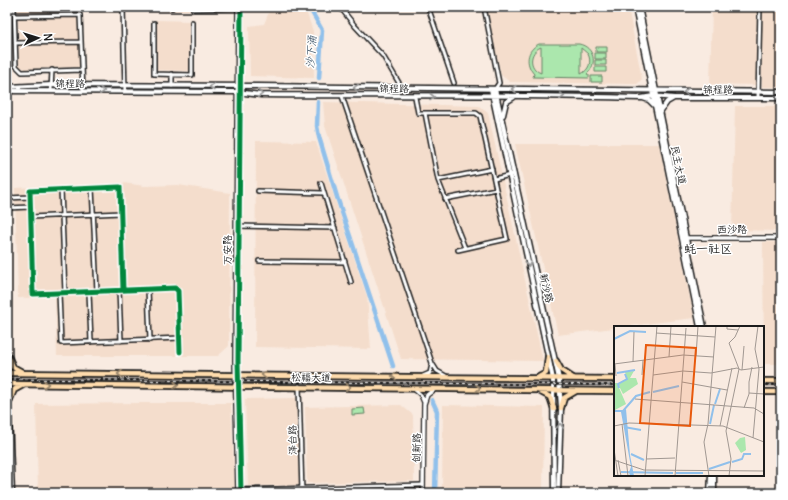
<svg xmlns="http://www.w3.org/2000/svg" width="788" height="500" viewBox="0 0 788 500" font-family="Delius,'LXGW WenKai TC',sans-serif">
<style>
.built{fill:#f4ddcc}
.green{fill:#abe7ad;stroke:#648264;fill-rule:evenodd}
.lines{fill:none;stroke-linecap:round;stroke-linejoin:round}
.river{stroke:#90c0eb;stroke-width:4.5}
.minor-casing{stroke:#1c1c1c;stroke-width:6}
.tertiary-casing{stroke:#1c1c1c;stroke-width:6}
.secondary-casing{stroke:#1c1c1c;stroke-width:7}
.primary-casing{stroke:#1c1c1c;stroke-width:8}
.minor{stroke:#fff;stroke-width:3}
.tertiary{stroke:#fff;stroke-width:3.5}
.secondary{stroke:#fff;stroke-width:4}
.primary{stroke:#fedbac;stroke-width:4.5}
.rail-casing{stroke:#1c1c1c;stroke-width:2.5}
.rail{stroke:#fff;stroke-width:1;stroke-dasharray:3;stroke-linecap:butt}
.cycleway-casing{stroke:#fff;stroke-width:8}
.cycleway{stroke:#00873e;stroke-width:5}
.oneway{stroke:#999}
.oneway2{stroke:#98856b}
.labels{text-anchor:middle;stroke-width:3;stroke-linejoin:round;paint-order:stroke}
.street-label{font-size:10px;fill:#1c1c1c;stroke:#fff}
.water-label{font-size:11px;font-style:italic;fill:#4a5e6f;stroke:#fff}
.quarter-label{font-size:12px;fill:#1c1c1c;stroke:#fff}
.inset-river{fill:none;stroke:#90c0eb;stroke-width:2}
.inset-road{fill:none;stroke:#a19892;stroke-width:1}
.view{fill:#e8590c;fill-opacity:0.15;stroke:#e8590c;stroke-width:2}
.inset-edge{fill:none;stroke:#1c1c1c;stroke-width:2}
</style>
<rect width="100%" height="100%" fill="#f9ebe1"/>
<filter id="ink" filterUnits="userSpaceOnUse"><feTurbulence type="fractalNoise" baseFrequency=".025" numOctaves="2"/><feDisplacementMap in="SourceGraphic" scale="8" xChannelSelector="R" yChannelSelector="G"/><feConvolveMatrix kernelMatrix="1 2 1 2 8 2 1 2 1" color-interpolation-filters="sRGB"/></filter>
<g filter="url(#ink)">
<path class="built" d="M18,7H79L80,67L25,69L19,66Z
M130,7H189V10L130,11Z
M271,7H302L307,14L313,31L314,78L250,76L249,26L264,24Z
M486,7H628L642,79L637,84L510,82L501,75Z
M712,7H757L756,85L710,84Z
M762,7H781V87H762Z
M156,20L191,21L190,71L156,70Z
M323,102L479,106L488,113L543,361L401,359L325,126Z
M735,106H781V231L732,230Z
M256,141L316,142L367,297L371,349L255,347Z
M515,144H659L694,318L558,335Z
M123,183L145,186L178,185L230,193L229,346L218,356H57L55,297L18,298L15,188Z
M763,242H781V364H764Z
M296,398L299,485L248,486L245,399Z
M138,403H231L235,493H123V491H116L115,493H38L36,404Z
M401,405L413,415L414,481L307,483L305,407Z
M443,405L544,407L543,493H442Z
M415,489V493H361V491Z
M356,490V493H308L310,491Z"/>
<path class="green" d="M539,44H579C594,47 598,64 587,74L589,75V78L533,77L534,74C525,64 526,50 539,44ZM541,47V73C528,68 529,52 541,47ZM581,48L588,54C592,62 589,70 581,74Z
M596,47H607V52H596Z
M595,53H606V59H595Z
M595,60H606V65H595Z
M595,67H606V72H595Z
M591,76H602V82H591Z
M364,408L365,414L352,415V409Z"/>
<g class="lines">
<path class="river" d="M309,7L322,30L319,78
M318,102L317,126L319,137L337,197L393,366
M432,400L437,411L435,493"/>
<defs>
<path id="minor" d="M14,7L16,66L22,72L82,70
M123,7L125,91
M152,7V8
M172,7V8
M340,7L355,26L383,56L402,88
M428,7L454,83
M484,7L499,83L495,89
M193,9L239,8
M15,16L80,15L83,91
M154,23V74L192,75V22
M15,43L81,42
M172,86V74
M51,90L52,70
M342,96L432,363L437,371L446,376
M415,97L418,113H476L480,116L507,239L458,250
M758,97L760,7
M425,113L438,180L465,248
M494,179L514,174
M438,180L492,169
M321,183L351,282
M92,188L97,291
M61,189L65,293
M258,191L323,193
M7,198L30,197
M445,199L496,189
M7,208L30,207
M30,217L121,213
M237,226L335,228
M259,261L345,262
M148,289L150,340
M119,290L121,341
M123,290L120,187L30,191L33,294L175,288L178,291L180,352
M89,292L91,342
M59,293L61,343L180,338
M423,376L430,373L432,364
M299,386L302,493
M240,490L423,485"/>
<path id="tertiary" d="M238,7L235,361L238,493
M241,7L238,361L241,493
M684,238H781
M414,389L421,395L424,402
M423,493L424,404L427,395L435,389"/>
<path id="secondary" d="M635,7L700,327
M639,7L704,327
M7,87L51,85L259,86L781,92
M491,89L553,379L554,493
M495,89L559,379L561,408L558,493
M7,91L237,92L261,95C387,96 514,94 641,98L653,96L674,98H781
M643,98L649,100L655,106
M660,112L667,102L674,98
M503,115L506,102L514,97
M7,364L12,493
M710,493L711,475
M714,493V475"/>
<path id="primary" d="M7,354L13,367L22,372
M556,361L561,370L573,378
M7,373L615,379
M539,377L546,373L548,357
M763,381H781
M7,384L615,391
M539,391L550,397L554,409
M763,392H781
M8,404L14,390L23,385
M561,408L564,398L576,391"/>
</defs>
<use href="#minor" class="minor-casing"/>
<use href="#tertiary" class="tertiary-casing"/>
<use href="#secondary" class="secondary-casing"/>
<use href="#primary" class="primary-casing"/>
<use href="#minor" class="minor"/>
<use href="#tertiary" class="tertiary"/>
<use href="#secondary" class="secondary"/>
<use href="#primary" class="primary"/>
<defs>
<path id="rail" d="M7,379L615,385
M763,385H781"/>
</defs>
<use href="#rail" class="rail-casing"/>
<use href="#rail" class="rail"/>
<defs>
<path id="cycleway" d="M241,7L238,361L241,493
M123,290L120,187L30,191L33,294L175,288L178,291L180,352"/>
</defs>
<use href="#cycleway" class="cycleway-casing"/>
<use href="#cycleway" class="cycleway"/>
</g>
<defs><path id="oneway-chevron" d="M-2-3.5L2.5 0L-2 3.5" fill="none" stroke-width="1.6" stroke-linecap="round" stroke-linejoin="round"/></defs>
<g class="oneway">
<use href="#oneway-chevron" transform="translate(212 87) rotate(-179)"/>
<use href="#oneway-chevron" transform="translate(356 88) rotate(-179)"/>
<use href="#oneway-chevron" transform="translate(514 89) rotate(-180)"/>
<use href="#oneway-chevron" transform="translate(102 91) rotate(1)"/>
<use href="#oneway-chevron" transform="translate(686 92) rotate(179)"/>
<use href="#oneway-chevron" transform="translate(260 94) rotate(4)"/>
<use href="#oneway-chevron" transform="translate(562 96) rotate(1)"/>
<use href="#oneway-chevron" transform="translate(432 97)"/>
<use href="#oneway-chevron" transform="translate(528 264) rotate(79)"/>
<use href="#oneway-chevron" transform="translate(560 426) rotate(-88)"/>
</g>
<g class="oneway2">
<use href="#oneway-chevron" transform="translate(120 374) rotate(-180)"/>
<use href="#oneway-chevron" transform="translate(264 375) rotate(-179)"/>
<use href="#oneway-chevron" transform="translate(394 376) rotate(-179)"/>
<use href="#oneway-chevron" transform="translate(46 384)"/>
<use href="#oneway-chevron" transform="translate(176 385)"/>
<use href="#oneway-chevron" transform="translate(348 387) rotate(1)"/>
<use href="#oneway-chevron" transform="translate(478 388)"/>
</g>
</g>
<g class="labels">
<g class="street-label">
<text transform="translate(70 83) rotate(1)" y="4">锦程路</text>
<text transform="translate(394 88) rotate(1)" y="4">锦程路</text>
<text transform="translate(718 89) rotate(-1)" y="4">锦程路</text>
<text transform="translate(679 165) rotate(78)" y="4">民主大道</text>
<text x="732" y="233">西沙路</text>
<text transform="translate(227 250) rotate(-90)" y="4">万安路</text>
<text transform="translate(547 288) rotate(77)" y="4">新沙路</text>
<text transform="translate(311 377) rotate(1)" y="4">松福大道</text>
<text transform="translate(292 440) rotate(-91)" y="4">泽台路</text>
<text transform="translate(416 448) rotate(-89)" y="4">创新路</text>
</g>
<g class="water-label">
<text transform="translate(311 52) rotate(-86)" y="4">沙下涌</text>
</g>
<g class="quarter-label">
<text x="708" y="253">蚝一社区</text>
</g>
</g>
<g transform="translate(614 326)">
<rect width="150" height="150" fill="#f9ebe1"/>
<path d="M20,45L16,52H22L24,58L9,68L4,58L13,53L11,46Z" fill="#abe7ad"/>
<path d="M0,57H3L12,78L1,84ZM131,111L132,124L127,127L121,117L126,112Z" fill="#abe7ad"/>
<path d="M12,83L16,129L20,150H16L15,146L17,141L7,86Z" fill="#90c0eb"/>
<path class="inset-river" d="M0,13L16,5L32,6M3,47L21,44M5,62L4,58L13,53L11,48M39,66L65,60M101,78L106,63M0,85H9L22,70L36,66M96,98L100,79M10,101L27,104M17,128L30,134M118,136L128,133L130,128H137M95,143L116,136M7,146L59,147M62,147H89"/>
<path class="inset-road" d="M113,0V3L124,4M42,7L101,11M82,30L84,0M55,31L57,0M19,36L20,6M0,38L69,29L100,31M1,38L2,50M123,42L127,44L150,41M128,44L130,20M28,49L29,34M39,49L69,45L97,47L123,42M68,56L113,64M135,67L150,68M21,73L140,82L150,88M130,82L135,68V56L138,41M8,98L14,150M0,100L15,97L109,100L150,116M106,100L118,42M139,112L145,43L141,23L144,0M0,123L4,150M32,133L61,132M0,134L30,144L150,145M4,134L7,150M31,150L43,0M61,150L72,2M95,150L90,116L94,98L102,0M115,150L117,133L112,105L125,43L115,17L121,11L126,0"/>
<path class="view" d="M32,19L82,22L76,100L26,97Z"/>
<rect width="150" height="150" class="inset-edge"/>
</g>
<rect width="788" height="500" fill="none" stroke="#fff" stroke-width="24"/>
<rect x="12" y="12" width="764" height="476" fill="none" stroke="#1c1c1c" stroke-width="1.5" filter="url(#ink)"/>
<g transform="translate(38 38) rotate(86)" stroke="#ffffff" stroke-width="3" paint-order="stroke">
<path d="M0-3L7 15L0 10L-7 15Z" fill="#1c1c1c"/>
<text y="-6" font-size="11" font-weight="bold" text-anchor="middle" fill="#1c1c1c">N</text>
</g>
</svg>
